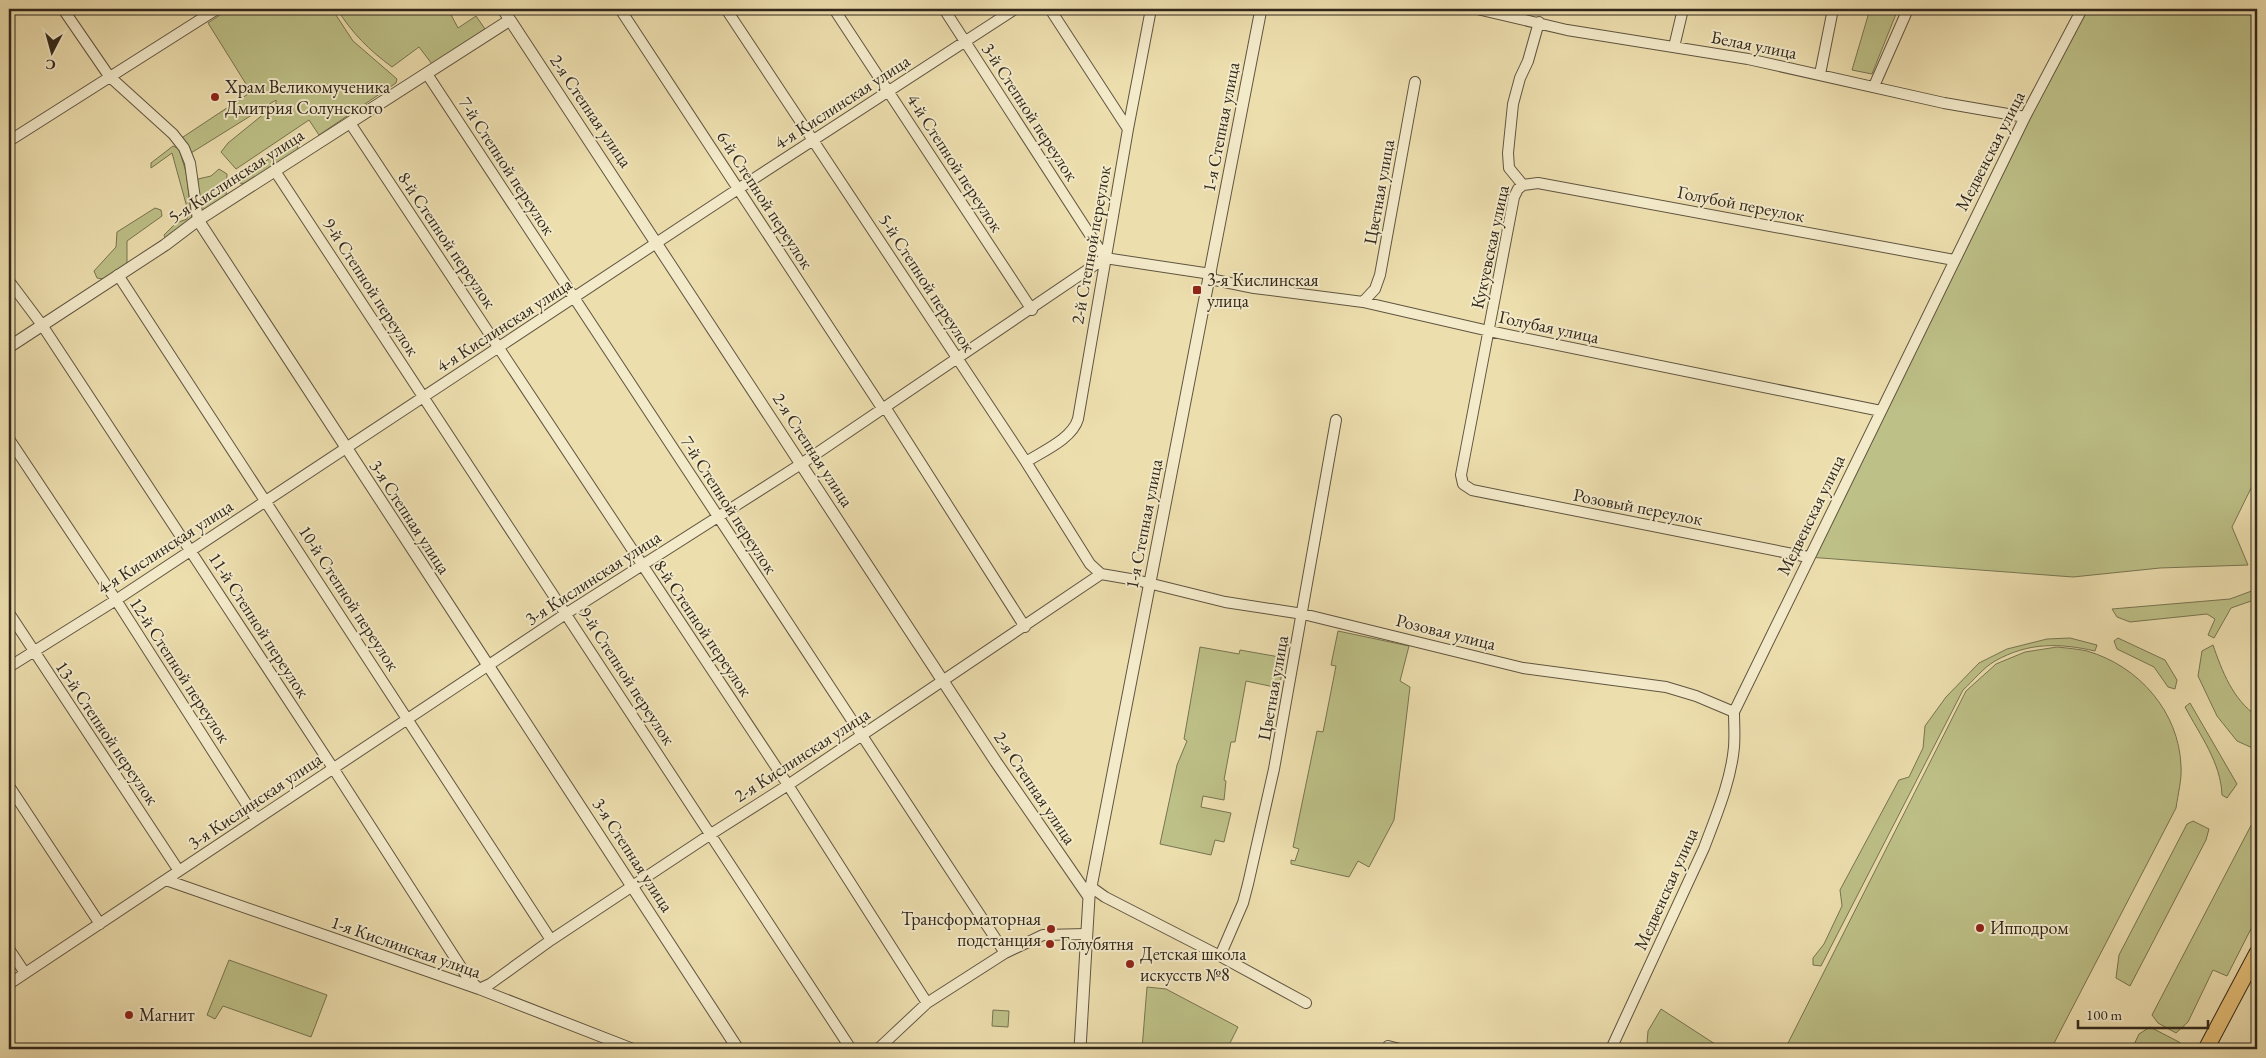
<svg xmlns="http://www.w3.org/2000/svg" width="2266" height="1058" viewBox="0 0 2266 1058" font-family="'EB Garamond',serif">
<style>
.green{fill:#bdc087;stroke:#777451}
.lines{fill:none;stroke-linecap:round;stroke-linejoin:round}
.minor-casing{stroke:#605540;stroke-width:12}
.tertiary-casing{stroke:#605540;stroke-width:13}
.primary-casing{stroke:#31271b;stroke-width:17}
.minor{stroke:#f3eaca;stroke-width:10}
.tertiary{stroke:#f3eaca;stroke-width:11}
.primary{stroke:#e6bf77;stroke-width:15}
.poi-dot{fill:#8f2418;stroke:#f3eaca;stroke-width:2}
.labels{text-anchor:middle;stroke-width:4;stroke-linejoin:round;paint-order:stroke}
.street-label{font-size:18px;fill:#31271b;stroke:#f3eaca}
.poi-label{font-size:18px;fill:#31271b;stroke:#f3eaca;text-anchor:start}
</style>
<rect width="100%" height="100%" fill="#eddeae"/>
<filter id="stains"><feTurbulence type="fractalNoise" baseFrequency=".004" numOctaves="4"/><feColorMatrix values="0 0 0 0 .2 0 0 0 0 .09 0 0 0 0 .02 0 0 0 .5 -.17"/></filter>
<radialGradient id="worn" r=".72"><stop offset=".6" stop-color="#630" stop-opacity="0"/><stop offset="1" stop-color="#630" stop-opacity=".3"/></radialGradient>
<path class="green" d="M229,9H332L353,41L397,79L396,83L319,135L309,120L236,169L221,152L228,143L276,104V100L191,153L180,139L251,92L208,23Z
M337,9H430L432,13L448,9L458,28L476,16L485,29L432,64L419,47L392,67C369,50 352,33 337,9Z
M1870,9H1898L1872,74L1852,70Z
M2080,9H2257V476L2232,527L2248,565L2160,568L2073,577L1808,557Z
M291,143L298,145L297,151L246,184L240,183L242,178Z
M173,146L179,149L186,172L192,219L166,239L164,235L176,223L187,219L188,211L172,153L151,168V163Z
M219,169L227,174L226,196L203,211L198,209L196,199L198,179L211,176Z
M155,208L161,210L162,216L127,241V264L103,279L97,278L94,271L116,247L117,232Z
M2257,589V599L2231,608L2214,638L2208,635L2215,619L2207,614L2130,622L2117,617L2112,609L2230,599Z
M1338,631L1409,646L1400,681L1410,687L1394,820L1369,867L1358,861L1349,877L1291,864V860L1295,861L1299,849L1293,847L1317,731L1323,732L1336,666L1331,665Z
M2070,638L2097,645L2095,651C2059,643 2029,642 1995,661C1983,668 1973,681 1963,690L1821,966L1813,965V958L1824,944L1842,906L1840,890L1899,780L1909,777L1923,748L1925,726L1946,697L1979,663L2007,649L2047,639Z
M2118,638L2165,660L2177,680L2175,689L2168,687L2154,667L2117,649L2114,641Z
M2213,645C2222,671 2233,700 2257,716V750L2237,741L2217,716L2198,676L2202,651Z
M1200,647L1239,654L1240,650L1285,658L1279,688L1246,681L1235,742H1231L1224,780L1226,781L1224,800L1203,796L1201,807L1231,813L1224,842L1215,840L1211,855L1160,844L1177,765L1187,741L1184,739Z
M2057,647C2067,648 2078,649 2087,651C2139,666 2179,712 2181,766C2182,779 2178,794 2176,808L2051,1049H1785L1966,691L1996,664L2025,652Z
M2190,703L2237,784L2227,798L2222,795C2221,763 2200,735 2185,707Z
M2257,814V917L2227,976L2213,970L2188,1022L2176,1033L2158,1023L2152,1015Z
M2193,821L2209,829L2206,840L2130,986L2116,978L2119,955L2187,824Z
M229,960L327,995L311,1037L223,1006L215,1019L207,1015Z
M1147,987L1166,989L1238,1027L1227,1049H1142Z
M1661,1009L1715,1044L1714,1049H1643L1647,1043L1648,1031Z
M993,1010L1009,1011L1008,1027L992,1026Z
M2150,1027L2179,1042L2188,1049H2132L2139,1034Z"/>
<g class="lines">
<defs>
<path id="minor" d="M63,9L109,76L173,134L184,148L190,163L198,220
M502,9L510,20
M620,9L882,408
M726,9L1026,462L1090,564L1101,574
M834,9L1032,310
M944,9L1105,258
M1050,9L1128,129
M1477,9L1567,30L1748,59L1944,103L2025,117
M1539,22L1528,61L1520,78L1513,104L1508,153L1509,168L1523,185L1518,189L1514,197L1461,475L1463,484L1472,490L1808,557
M1674,47L1683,9
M427,74L1005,953
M1820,74L1833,9
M1874,86L1908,9
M350,123L788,785L927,1003
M9,141L217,9
M275,171L851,1049
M1523,185L1538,183L1954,260
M118,275L551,940
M1210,279L1254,288L1363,302L1489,331L1881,411
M9,281L42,325L333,768L468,978L479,989L490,984L551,940L711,834L788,785L1101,574L1136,580L1225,602L1303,614L1523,668L1666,687L1696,696L1734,712
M1363,302L1375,289L1380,275L1415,82
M885,407L1025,627
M9,439L116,600L256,819
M1026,462C1043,451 1072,439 1078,419L1128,129L1151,9
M9,613L179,871
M9,667L116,600L738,189L1015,9
M9,786L100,924
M166,880L479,989L633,1049
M1091,887L1105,897L1220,956L1306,1003
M9,949L25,973
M1220,956L1243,903L1248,884L1274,769L1336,420
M9,984L567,613L801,464L1105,258L1211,274
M878,1049L927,1003L1005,953L1043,935L1086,934
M1386,1049L1388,1046L1400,1049
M1611,1049L1704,848C1716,816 1731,781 1734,747C1735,735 1734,723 1734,712L2025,117L2082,9"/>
<path id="tertiary" d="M198,220L738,1049
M9,347L165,245L198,220L510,20L996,762L1089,897
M1080,1049L1089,897L1261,9"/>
<path id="primary" d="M2206,1049L2257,953"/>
</defs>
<use href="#minor" class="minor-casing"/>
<use href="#tertiary" class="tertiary-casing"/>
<use href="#primary" class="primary-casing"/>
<use href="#minor" class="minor"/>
<use href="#tertiary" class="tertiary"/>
<use href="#primary" class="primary"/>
</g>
<g class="poi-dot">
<circle cx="215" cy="97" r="5"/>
<rect x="1192" y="285" width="10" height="10" rx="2.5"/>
<circle cx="1980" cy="928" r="5"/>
<circle cx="1051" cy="929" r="5"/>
<circle cx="1050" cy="944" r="5"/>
<circle cx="1130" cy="964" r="5"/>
<circle cx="129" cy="1015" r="5"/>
</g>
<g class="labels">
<g class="street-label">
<text transform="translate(1754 45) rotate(11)" y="6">Белая улица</text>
<text transform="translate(842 102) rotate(-33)" y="6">4-я Кислинская улица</text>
<text transform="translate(591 111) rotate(56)" y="6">2-я Степная улица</text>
<text transform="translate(1030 112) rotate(57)" y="6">3-й Степной переулок</text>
<text transform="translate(1221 127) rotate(-79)" y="6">1-я Степная улица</text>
<text transform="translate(1990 151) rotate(-63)" y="6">Медвенская улица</text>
<text transform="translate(955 163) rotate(57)" y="6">4-й Степной переулок</text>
<text transform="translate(507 166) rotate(57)" y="6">7-й Степной переулок</text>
<text transform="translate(236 176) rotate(-33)" y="6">5-я Кислинская улица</text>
<text transform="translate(1379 192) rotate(-80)" y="6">Цветная улица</text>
<text transform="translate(765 200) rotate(57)" y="6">6-й Степной переулок</text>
<text transform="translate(1741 204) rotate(11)" y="6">Голубой переулок</text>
<text transform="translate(447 240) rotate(56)" y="6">8-й Степной переулок</text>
<text transform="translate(1091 245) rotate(-80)" y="6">2-й Степной переулок</text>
<text transform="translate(1490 247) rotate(-78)" y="6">Кукуевская улица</text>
<text transform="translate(927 283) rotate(57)" y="6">5-й Степной переулок</text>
<text transform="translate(371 287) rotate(57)" y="6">9-й Степной переулок</text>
<text transform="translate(504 325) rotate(-33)" y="6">4-я Кислинская улица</text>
<text transform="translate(1549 327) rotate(12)" y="6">Голубая улица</text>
<text transform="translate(813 450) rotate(57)" y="6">2-я Степная улица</text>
<text transform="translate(729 505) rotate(57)" y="6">7-й Степной переулок</text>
<text transform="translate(1638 507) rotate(11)" y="6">Розовый переулок</text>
<text transform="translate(1811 515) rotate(-64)" y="6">Медвенская улица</text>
<text transform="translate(410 517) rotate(57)" y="6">3-я Степная улица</text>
<text transform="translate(1144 524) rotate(-79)" y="6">1-я Степная улица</text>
<text transform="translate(165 547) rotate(-33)" y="6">4-я Кислинская улица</text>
<text transform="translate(593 578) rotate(-33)" y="6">3-я Кислинская улица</text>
<text transform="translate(349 598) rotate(57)" y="6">10-й Степной переулок</text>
<text transform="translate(259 625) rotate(57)" y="6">11-й Степной переулок</text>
<text transform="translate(703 628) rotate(56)" y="6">8-й Степной переулок</text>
<text transform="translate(1446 632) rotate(14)" y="6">Розовая улица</text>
<text transform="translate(180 670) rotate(57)" y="6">12-й Степной переулок</text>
<text transform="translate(627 676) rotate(57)" y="6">9-й Степной переулок</text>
<text transform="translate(1273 688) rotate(-80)" y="6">Цветная улица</text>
<text transform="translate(107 733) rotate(56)" y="6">13-й Степной переулок</text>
<text transform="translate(802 755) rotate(-33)" y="6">2-я Кислинская улица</text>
<text transform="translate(1035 788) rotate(56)" y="6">2-я Степная улица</text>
<text transform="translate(255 801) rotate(-34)" y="6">3-я Кислинская улица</text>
<text transform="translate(633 855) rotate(57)" y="6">3-я Степная улица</text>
<text transform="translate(1666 889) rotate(-66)" y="6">Медвенская улица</text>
<text transform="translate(406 947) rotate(19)" y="6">1-я Кислинская улица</text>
</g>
<g class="poi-label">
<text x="225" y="93">Храм Великомученика<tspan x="225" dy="21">Дмитрия Солунского</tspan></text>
<text x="1207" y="286">3-я Кислинская<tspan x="1207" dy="21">улица</tspan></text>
<text x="1041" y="925" text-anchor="end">Трансформаторная<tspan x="1041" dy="21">подстанция</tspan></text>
<text x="1990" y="934">Ипподром</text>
<text x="1060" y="950">Голубятня</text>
<text x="1140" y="960">Детская школа<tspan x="1140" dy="21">искусств №8</tspan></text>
<text x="139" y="1021">Магнит</text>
</g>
</g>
<rect width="2266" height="1058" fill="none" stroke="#eddeae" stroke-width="30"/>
<rect x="10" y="10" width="2246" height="1038" fill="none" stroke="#31271b" stroke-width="2.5"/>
<rect x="15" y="15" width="2236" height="1028" fill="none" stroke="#31271b"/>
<g transform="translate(52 52) rotate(186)" stroke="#f3eaca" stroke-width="4" paint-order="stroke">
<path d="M0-4L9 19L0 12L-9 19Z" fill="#31271b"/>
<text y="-8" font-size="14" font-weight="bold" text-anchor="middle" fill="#31271b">С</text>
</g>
<path d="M2078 1020v8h130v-8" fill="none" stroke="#31271b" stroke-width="2.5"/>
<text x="2086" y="1020" font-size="15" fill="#31271b" stroke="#f3eaca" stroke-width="4" paint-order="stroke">100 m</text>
<rect width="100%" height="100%" filter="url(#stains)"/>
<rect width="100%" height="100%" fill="url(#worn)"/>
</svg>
